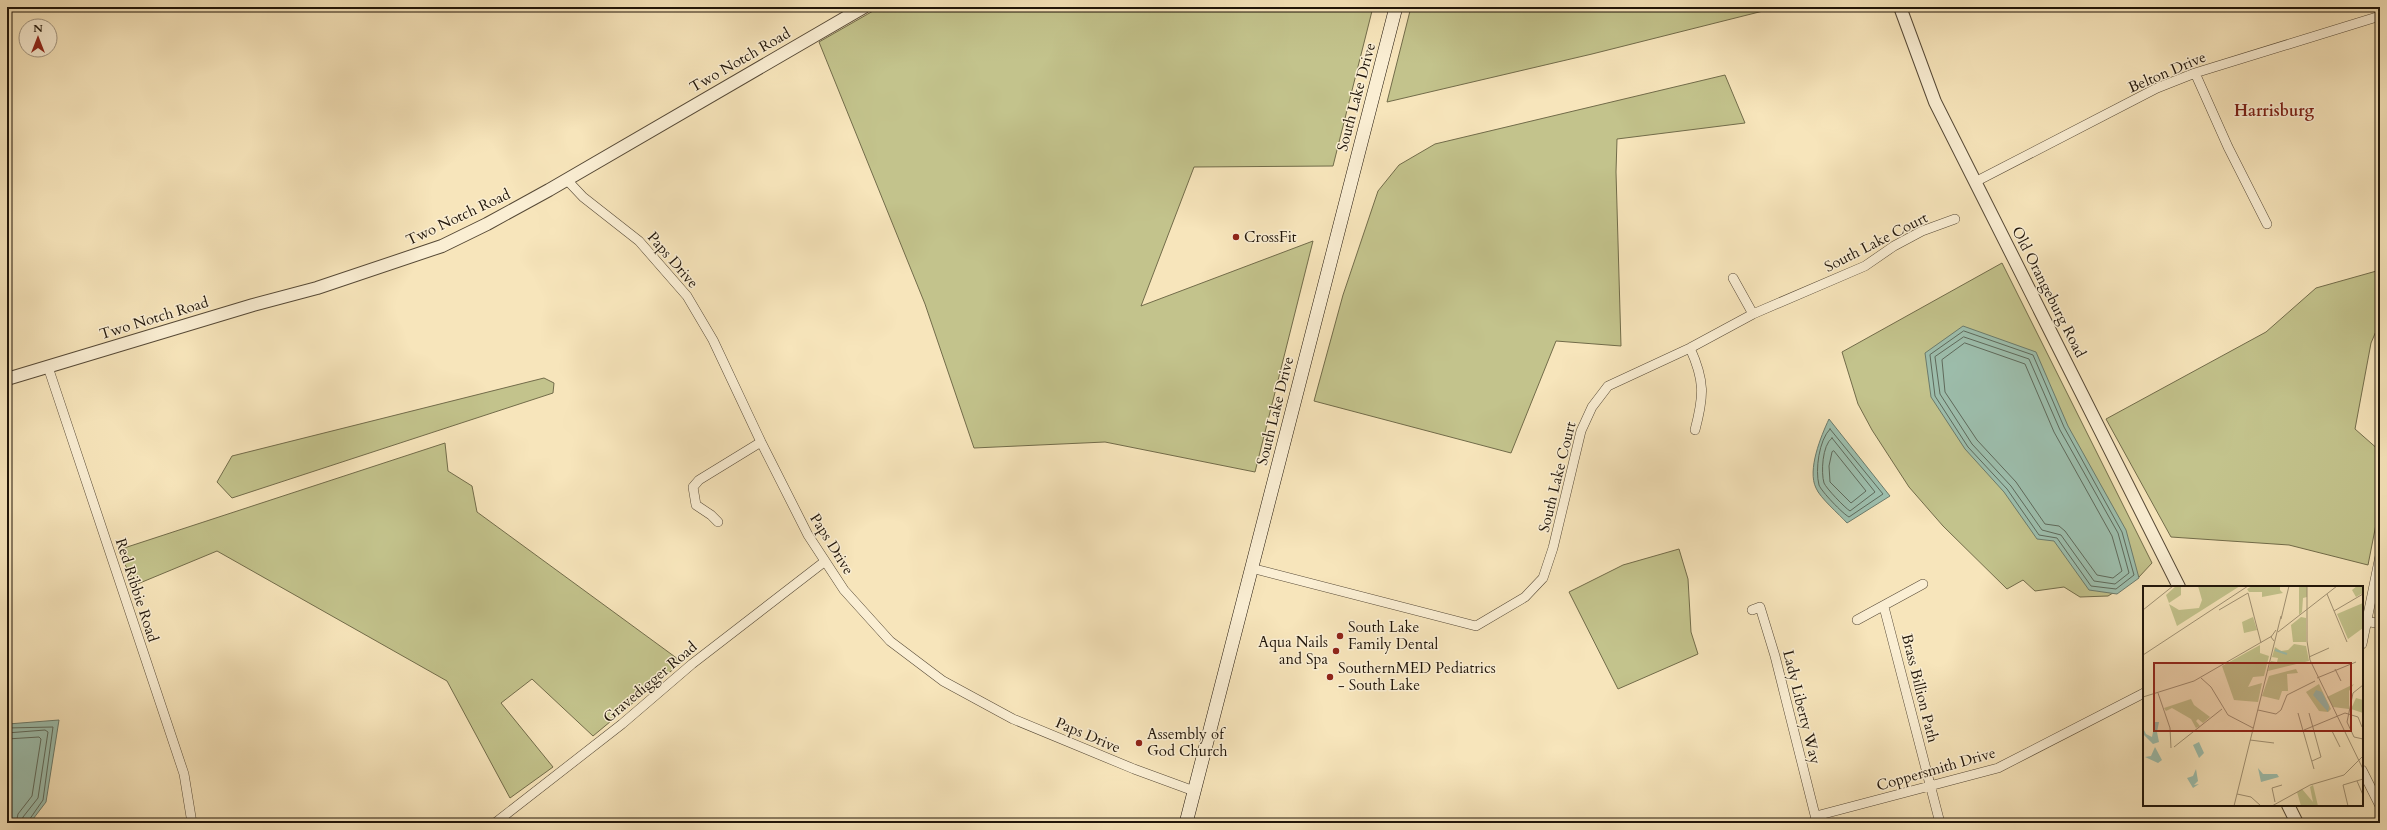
<svg xmlns="http://www.w3.org/2000/svg" width="2387" height="830" viewBox="0 0 2387 830" font-family="Cardo,serif">
<style>
.green{fill:#c3c38c;stroke:#726c4a}
.water{fill:#9dbfae;stroke:#6b7b6c}
.lines{fill:none;stroke-linecap:round;stroke-linejoin:round}
.shore{stroke:#5e6a5c;stroke-width:1}
.minor-casing{stroke:#564936;stroke-width:10}
.tertiary-casing{stroke:#564936;stroke-width:14}
.secondary-casing{stroke:#201509;stroke-width:14}
.minor{stroke:#faeed3;stroke-width:9}
.tertiary{stroke:#faeed3;stroke-width:12}
.secondary{stroke:#faeed3;stroke-width:13}
.poi-dot{fill:#8f2418;stroke:#faeed3;stroke-width:1.5}
.labels{text-anchor:middle;stroke-width:3;stroke-linejoin:round;paint-order:stroke}
.street-label{font-size:15px;fill:#201509;stroke:#faeed3}
.poi-label{font-size:15px;fill:#201509;stroke:#faeed3;text-anchor:start}
.neighbourhood-label{font-size:16px;font-weight:bold;fill:#7a1f14;stroke:#faeed3}
.inset-river{fill:none;stroke:#9dbfae;stroke-width:2}
.inset-road{fill:none;stroke:#a19274;stroke-width:1}
.view{fill:#8f2418;fill-opacity:0.15;stroke:#8f2418;stroke-width:2}
.inset-edge{fill:none;stroke:#201509;stroke-width:2}
</style>
<rect width="100%" height="100%" fill="#f7e5bb"/>
<filter id="stains"><feTurbulence type="fractalNoise" baseFrequency=".005" numOctaves="4"/><feColorMatrix values="0 0 0 0 .2 0 0 0 0 .09 0 0 0 0 .02 0 0 0 .5 -.17"/></filter>
<radialGradient id="worn" r=".72"><stop offset=".6" stop-color="#630" stop-opacity="0"/><stop offset="1" stop-color="#630" stop-opacity=".3"/></radialGradient>
<path class="green" d="M880,7H1373L1333,166L1194,167L1141,306L1313,241L1255,472L1105,442L974,448L925,304L819,42Z
M1411,7H1779L1592,54L1387,102Z
M1725,75L1745,123L1617,139L1616,172L1621,346L1556,341L1511,453L1314,401L1343,295L1378,191L1399,165L1435,144Z
M2002,263L2152,563L2139,577L2108,596L2080,597L2064,587L2035,591L2023,580L2007,589L1943,526L1909,487L1872,430L1858,404L1842,352Z
M2380,270V322L2371,343L2355,429L2380,451V504L2368,565L2289,545L2171,537L2106,419L2266,332L2316,288Z
M544,378L554,383L553,393L232,498L217,482L232,456Z
M445,443L448,471L472,486L477,512L682,662L593,736L532,679L501,703L553,767L510,798L447,681L217,551L135,585L118,550Z
M1679,549L1688,579L1691,632L1698,654L1618,689L1569,592L1623,565Z"/>
<path class="water" d="M1963,326L2036,352L2068,426L2126,530L2139,578L2117,594L2089,590L2054,541L2037,539L2004,492L1965,449L1931,397L1925,353Z
M1829,419L1890,496L1847,523C1839,514 1820,498 1816,488C1807,470 1821,436 1829,419Z
M59,720L46,802L30,823H7L8,724Z"/>
<g class="lines">
<path class="shore" d="M1964,331L2033,355L2064,427L2122,532L2134,575L2116,589L2091,586L2057,538L2039,535L2007,489L1968,447L1935,396L1930,355Z
M1964,337L2029,359L2060,430L2118,533L2129,573L2115,584L2094,581L2061,535L2042,530L2011,486L1972,444L1940,394L1935,357Z
M1965,343L2025,364L2054,432L2112,536L2122,571L2113,578L2097,575L2065,531L2059,526L2045,524L2016,482L1977,440L1945,392L1942,360Z
M1830,429L1883,494L1849,517C1843,514 1821,491 1819,485C1815,470 1819,440 1830,429Z
M1832,438L1875,492L1850,511C1845,508 1826,488 1824,483C1821,473 1822,445 1832,438Z
M1834,451L1866,491L1851,503L1830,482L1829,466L1832,452Z
M7,728L53,727L43,800L27,823
M7,733L45,730L48,732L38,798L23,817L22,823
M7,739L39,737L41,739L32,796L18,814L16,823"/>
<defs>
<path id="minor" d="M2195,73L2228,147L2267,224
M567,180L583,197L639,241L687,296L713,340L761,442L808,535L844,590L890,641L943,681L1013,719L1134,769L1194,791
M1975,182L2157,88L2195,73L2380,16
M1733,278L1753,314
M1690,348C1705,381 1704,396 1695,430
M48,367L184,774L192,823
M718,522L711,515L696,505L693,487L699,480L761,442
M1251,568L1476,626L1525,597L1543,578L1553,548L1581,431L1592,407L1608,386L1690,348L1753,314L1865,266L1894,246L1922,231L1955,219
M1884,607L1940,823
M1752,610L1760,607L1775,656L1817,823
M1857,620L1923,584
M2362,620L2380,624
M2362,644L2380,556
M2362,770L2380,806
M1816,816L1998,768L2144,693
M495,823L622,724L692,664L824,562"/>
<path id="tertiary" d="M1900,7L1935,102L2179,587
M7,379L253,305L317,288L442,246L487,224L549,190L864,7
M2288,805L2297,823"/>
<path id="secondary" d="M1186,823L1396,7"/>
</defs>
<use href="#minor" class="minor-casing"/>
<use href="#tertiary" class="tertiary-casing"/>
<use href="#secondary" class="secondary-casing"/>
<use href="#minor" class="minor"/>
<use href="#tertiary" class="tertiary"/>
<use href="#secondary" class="secondary"/>
</g>
<g class="poi-dot">
<circle cx="1236" cy="237" r="4"/>
<circle cx="1340" cy="636" r="4"/>
<circle cx="1336" cy="651" r="4"/>
<circle cx="1330" cy="677" r="4"/>
<circle cx="1139" cy="743" r="4"/>
</g>
<g class="labels">
<g class="street-label">
<text transform="translate(740 60) rotate(-30)" y="5">Two Notch Road</text>
<text transform="translate(2167 72) rotate(-23)" y="5">Belton Drive</text>
<text transform="translate(1356 97) rotate(-75)" y="5">South Lake Drive</text>
<text transform="translate(458 217) rotate(-25)" y="5">Two Notch Road</text>
<text transform="translate(1876 242) rotate(-27)" y="5">South Lake Court</text>
<text transform="translate(673 260) rotate(49)" y="5">Paps Drive</text>
<text transform="translate(2049 292) rotate(63)" y="5">Old Orangeburg Road</text>
<text transform="translate(154 318) rotate(-17)" y="5">Two Notch Road</text>
<text transform="translate(1275 411) rotate(-76)" y="5">South Lake Drive</text>
<text transform="translate(1557 477) rotate(-76)" y="5">South Lake Court</text>
<text transform="translate(832 544) rotate(58)" y="5">Paps Drive</text>
<text transform="translate(137 590) rotate(72)" y="5">Red Ribbie Road</text>
<text transform="translate(650 682) rotate(-40)" y="5">Gravedigger Road</text>
<text transform="translate(1920 688) rotate(76)" y="5">Brass Billion Path</text>
<text transform="translate(1802 707) rotate(76)" y="5">Lady Liberty Way</text>
<text transform="translate(1088 735) rotate(23)" y="5">Paps Drive</text>
<text transform="translate(1936 769) rotate(-16)" y="5">Coppersmith Drive</text>
</g>
<g class="poi-label">
<text x="1244" y="242">CrossFit</text>
<text x="1348" y="632">South Lake<tspan x="1348" dy="17">Family Dental</tspan></text>
<text x="1328" y="647" text-anchor="end">Aqua Nails<tspan x="1328" dy="17">and Spa</tspan></text>
<text x="1338" y="673">SouthernMED Pediatrics<tspan x="1338" dy="17">- South Lake</tspan></text>
<text x="1147" y="739">Assembly of<tspan x="1147" dy="17">God Church</tspan></text>
</g>
<g class="neighbourhood-label">
<text x="2274" y="116">Harrisburg</text>
</g>
</g>
<g transform="translate(2143 586)">
<rect width="220" height="220" fill="#f7e5bb"/>
<path d="M33,0H38V9L26,17L23,9ZM55,0H97L34,40L26,18L36,24L56,22L59,14ZM109,0H137V4L140,7L119,11V6H106L104,3ZM156,0H164V11L160,12L159,26L156,29ZM214,0H220V7L213,11L209,4ZM220,17V42L205,53L194,28ZM110,31L114,44L101,47L99,36ZM158,31L163,32V56H150L148,39ZM151,58L163,60L166,75L125,85L128,75L134,76L135,72L129,71L132,61L138,65L145,64ZM117,59V67L126,70L121,90L110,91L105,101L119,97L115,116L91,114L79,80ZM153,83L155,87L144,88L145,105H139L136,114L119,110L126,90ZM176,98L188,123L185,126L176,125L163,106ZM211,98L206,105V123L190,121L184,111ZM213,112L220,114V127L208,123ZM48,113L51,119L67,131L60,137L55,133L53,135L57,140L53,142L48,133L29,122L23,125L21,122ZM170,199L175,220H158L154,206L159,203L170,216L167,201Z" fill="#c3c38c"/>
<path d="M173,104L179,106L186,120L185,126L170,109ZM12,136H16L14,146L16,156L10,158L0,148V142L3,148L9,151ZM56,156L61,167L56,172L50,159ZM12,161L19,174L15,177L2,171L8,170ZM115,182L120,188H134L136,191L118,196ZM53,183L55,195L51,199L56,198L50,202L44,192L50,190Z" fill="#9dbfae"/>
<path class="inset-river" d="M132,64L144,68"/>
<path class="inset-road" d="M164,0V55L167,74L220,183M184,8L204,56M0,24L30,0M76,24L105,7L118,57M191,25L220,8M138,33L146,0M135,46L194,0M131,55L128,51L133,44M0,69L105,0M166,71L186,62M192,83L198,95M58,92L68,101L85,129L110,142M174,92L213,76M220,99L210,107L204,136L211,151L220,153M15,107L27,142L28,162M0,111L51,95L129,50M115,124L133,128L138,124L144,109L172,95M155,127L171,183M166,127L178,171L169,175M161,144L202,127L215,131L219,141M189,145L197,161M107,154L131,157M31,161L79,123M214,195L220,209M94,208L108,211L118,220M132,216L129,202L139,199M91,220L138,30M129,220L167,199L201,189L220,170M205,220L200,199L220,193"/>
<path class="view" d="M11,77H208V145H11Z"/>
<rect width="220" height="220" class="inset-edge"/>
</g>
<rect width="2387" height="830" fill="none" stroke="#f7e5bb" stroke-width="24"/>
<rect x="8" y="8" width="2371" height="814" fill="none" stroke="#201509" stroke-width="2"/>
<rect x="12" y="12" width="2363" height="806" fill="none" stroke="#201509"/>
<g transform="translate(38 38)"><circle r="19" fill="#faeed3" stroke="#a39782"/>
<path d="M0-3L7 15L0 10L-7 15Z" fill="#8f2418"/>
<text y="-6" font-size="11" font-weight="bold" text-anchor="middle" fill="#201509">N</text>
</g>
<rect width="100%" height="100%" filter="url(#stains)"/>
<rect width="100%" height="100%" fill="url(#worn)"/>
</svg>
